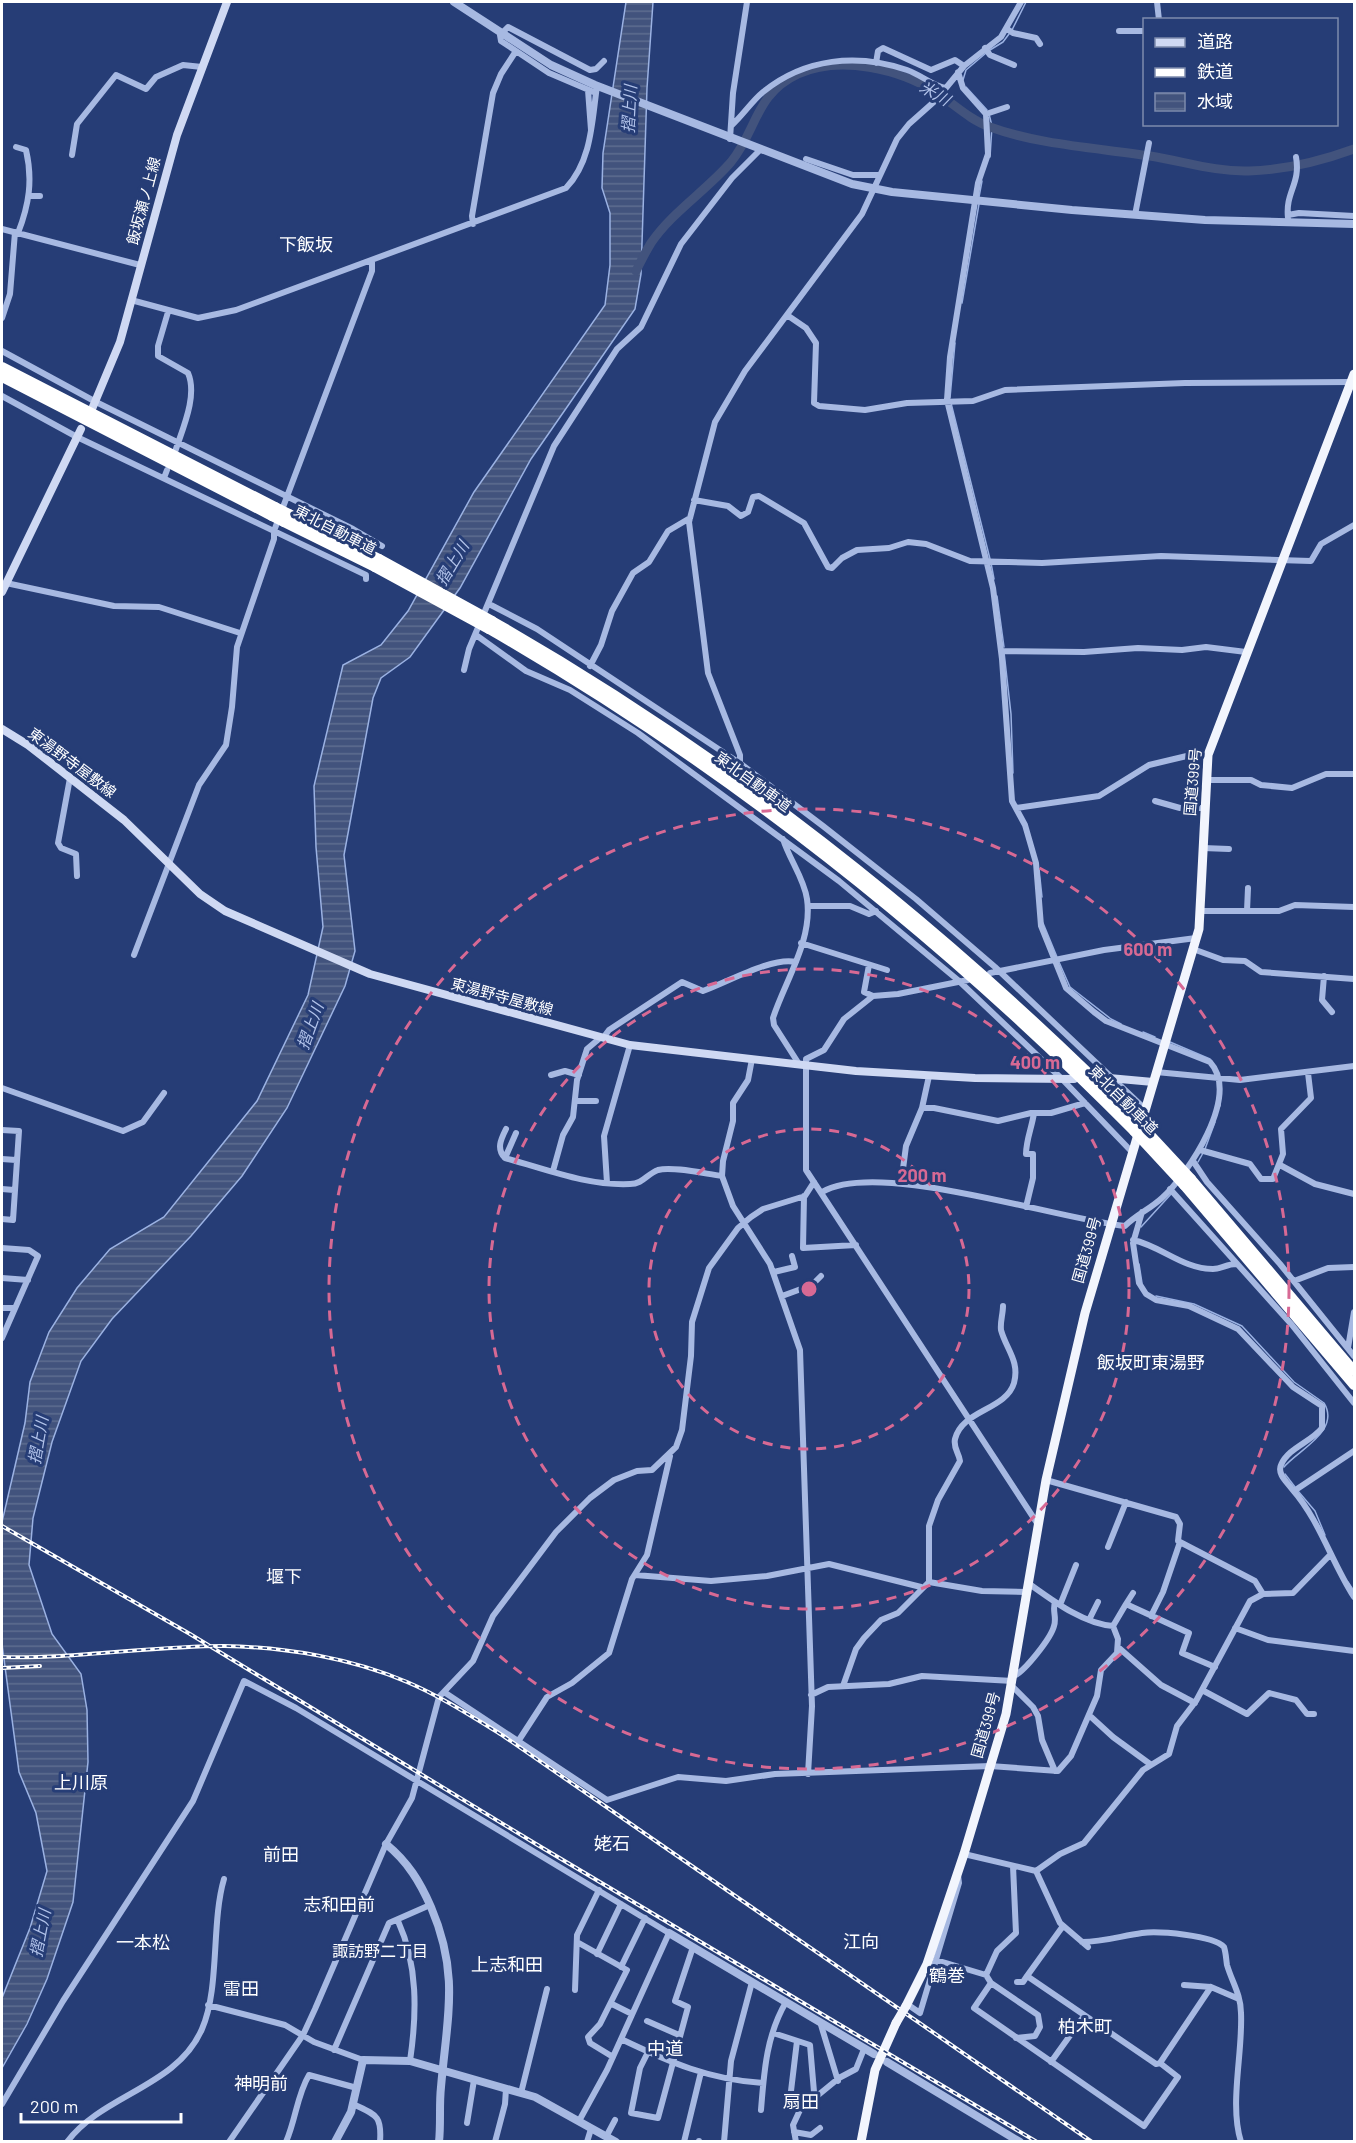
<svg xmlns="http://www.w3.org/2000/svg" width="1356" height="2143" viewBox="0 0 1356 2143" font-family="Barlow,'Noto Sans JP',sans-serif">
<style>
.water{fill:url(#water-rules);stroke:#9bb2e3;stroke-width:1.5}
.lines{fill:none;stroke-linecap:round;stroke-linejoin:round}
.stream{stroke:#9bb2e3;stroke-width:1.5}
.river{stroke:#42537d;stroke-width:9}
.minor{stroke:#a7b9e2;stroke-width:6}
.tertiary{stroke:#a7b9e2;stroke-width:8}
.secondary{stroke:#cfd9f3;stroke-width:8}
.trunk{stroke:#f2f5fd;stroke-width:9}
.motorway{stroke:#fff;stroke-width:10}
.rail-casing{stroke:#fff;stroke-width:4}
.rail{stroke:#263d76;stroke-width:1.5;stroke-dasharray:4.5;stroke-linecap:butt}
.trunk-bridge{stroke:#f2f5fd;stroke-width:9}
.motorway-bridge{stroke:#fff;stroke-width:10}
.ring{fill:none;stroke:#d76994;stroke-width:3;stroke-dasharray:10 8}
.labels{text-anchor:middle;stroke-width:6;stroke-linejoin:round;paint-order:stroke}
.street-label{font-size:15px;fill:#fff;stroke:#263d76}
.water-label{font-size:16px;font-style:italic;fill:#b2c3ea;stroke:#263d76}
.neighbourhood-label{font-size:16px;fill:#fff;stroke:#263d76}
.quarter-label{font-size:18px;fill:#fff;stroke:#263d76}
.centre{fill:#d76994;stroke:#263d76;stroke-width:3}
.ring-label{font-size:18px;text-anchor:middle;font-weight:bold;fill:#d76994;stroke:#263d76;stroke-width:6;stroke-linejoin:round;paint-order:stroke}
</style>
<defs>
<pattern id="water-rules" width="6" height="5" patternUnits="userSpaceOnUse" patternTransform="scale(1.5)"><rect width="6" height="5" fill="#42537d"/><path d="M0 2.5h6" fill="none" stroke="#5e6d90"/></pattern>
</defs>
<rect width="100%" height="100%" fill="#263d76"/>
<path class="water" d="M626,2H653L647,88L641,274L635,309L531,459L460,588L410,657L381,678L373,698L344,855L355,951L345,986L287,1108L242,1176L191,1236L112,1319L81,1361L52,1442L33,1518L29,1565L52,1634L81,1674L87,1710L88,1762L73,1902L47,1979L27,2024L2,2068V1998L30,1928L47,1871L36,1813L19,1772L2,1644V1522L25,1423L30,1382L49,1332L77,1288L110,1249L164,1217L257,1101L308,995L323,927L316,847L314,786L343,665L381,645L408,611L474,492L605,305L610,265V213L602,188L603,153Z"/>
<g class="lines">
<path class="stream" d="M1012,30L1026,2
M990,50L1003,42L1009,34
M963,80L966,70L986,53
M966,87L987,110
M989,114L992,126L990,157
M979,197L982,181
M962,303L979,204
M950,398L955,343
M951,403L990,559
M991,563L994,579
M997,596L1004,647
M1004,652L1011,714L1013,773
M1039,869L1042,897
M1043,923L1057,957
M1059,962L1070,987L1111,1019L1121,1024
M1143,1032L1155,1037
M1170,1042L1210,1059
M1220,1106L1221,1082
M1205,1149L1215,1122
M1198,1162L1203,1153
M1141,1227L1172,1193
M1139,1264L1142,1283
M1156,1296L1194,1304L1242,1326L1294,1382L1324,1403C1341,1431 1298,1450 1284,1467
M1285,1474L1295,1487
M1298,1491L1315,1511L1325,1535
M1348,1582L1354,1591"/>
<path class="river" d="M636,271C641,261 646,251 651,243C672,212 707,190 731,162C757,130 755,94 798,74C840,55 900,69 937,93C954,104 970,120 990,127C1039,145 1099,148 1150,156C1183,161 1215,172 1249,171C1284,170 1321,161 1354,149"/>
<path class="minor" d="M1157,2L1159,20
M1007,29L1013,33L1036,38L1040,44
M1119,31H1144
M985,48L990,55L1014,65
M876,63L878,51L883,48L931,70L955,60L964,66
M588,90L591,130
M596,93L549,73L501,41L500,35L508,27L590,70L596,69L604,61
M986,114L1007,107
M732,125C743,115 752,101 763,92C805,58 857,53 907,70C921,75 932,85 945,88
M730,139L733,93L747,2
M16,147L26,150C33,180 29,205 18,233
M72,155L77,124L116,75L146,89L156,77L183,65L202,67
M806,159L853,175H880
M29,196H40
M1135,215L1149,143
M1288,215L1299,213L1354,216
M1288,218C1285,192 1301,184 1296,157
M473,224L472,216L493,93L501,74L516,51
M2,229L140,265
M131,300L198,318L236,310L566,188C592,161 592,120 597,86
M168,312L158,346V356L188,373C198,396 182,430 175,452
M787,315L806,328L816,343L814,403L819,406L865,410L907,403L973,401L1005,390L1185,383L1351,382
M2,318L10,294L15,232
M2,351L96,402L353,529L382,546
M2,396L77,437L366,575V579
M164,478L167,470
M694,500L728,506L741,516L748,512L753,497L759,496L804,523L828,567L832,568L842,558L857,550L889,548L908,542L926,544L970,561L1042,563L1161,556L1311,561L1321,544L1354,525
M6,583L114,606L159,607L240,633
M489,604L537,629L741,764L823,826L916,899L995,967L1145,1109
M476,635L526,671L570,690L638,733L839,881L959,981L1062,1079L1132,1152
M1001,651L1084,652L1138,648L1182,650L1206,647L1246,652
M590,666L601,645L612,611L633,573L649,562L668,531L690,518
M464,670L469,649L554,446L617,349L641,327L681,244L732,178L760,150
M740,773V755L708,673L689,522L715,422L745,371L862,214L897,139L909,124L936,100L964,66L1001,37L1021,2
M70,778L58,843L61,848L76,854L77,876
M1206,780H1251L1261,785L1292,788L1326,774H1354
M1155,801L1180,808H1205
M1016,808L1099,796L1149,765L1191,755H1208
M783,839C789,859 804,878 807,899C813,940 785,981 773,1018L774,1025L799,1064
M1203,848L1229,849
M808,906H850L869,914L876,911
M1201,911H1279L1295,905L1354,907
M1247,911L1248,888
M801,943L887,970
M1193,949L1223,960L1245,961L1261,972L1354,979
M134,955L199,785L226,745L232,707L237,647L274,539V531L372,271V262
M869,965L864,992L873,996
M990,973L1104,950L1196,938
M1324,976L1322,1000L1332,1012
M968,980L898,994L873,996L844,1019L824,1050L806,1059V1170L1037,1523
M603,1038L609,1030L682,982L703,991C726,983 773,956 796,962
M752,1059L748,1080L733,1103V1121L723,1161L722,1176L733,1206L770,1264L800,1350L812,1706L808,1774
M1156,1072L1240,1080L1354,1066
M551,1075L565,1071L579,1075
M2,1088L123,1131L143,1122L164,1093
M576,1101H596
M922,1108H934L998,1121L1031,1113H1051L1085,1103
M506,1129C501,1139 496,1149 505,1158C546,1169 587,1186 630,1184C643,1184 647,1174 658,1170C673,1166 706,1174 722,1176
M2,1130L19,1131L13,1220L2,1219
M1200,1150L1250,1164L1261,1179H1273L1283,1154L1281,1129L1311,1098L1308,1073
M505,1158L516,1133
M2,1159L16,1160
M1193,1161L1207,1182L1280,1264L1354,1356
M1280,1165L1315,1184L1354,1194
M553,1171L563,1135L573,1117L577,1080L587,1049L600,1038
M607,1183L604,1136L630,1045
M901,1184L906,1146L922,1108L929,1076
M2,1189L14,1190
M1170,1189L1292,1325L1354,1403
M822,1192C878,1159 1055,1219 1125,1226C1136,1215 1150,1209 1162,1198C1188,1174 1241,1096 1210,1062L1106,1021L1094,1012L1066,988L1041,926L1036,863L1025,825L1012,801L1002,659L993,588L947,400L950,357L978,183L988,154L986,114L963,88L958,72
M804,1196L803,1248L856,1245
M1026,1207L1033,1178V1154H1026C1026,1140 1032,1127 1034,1113
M1142,1212L1133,1243L1139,1283L1146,1294L1156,1300L1189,1306L1238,1329L1293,1387L1322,1406V1428C1311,1442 1288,1448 1281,1465C1277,1474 1287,1482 1292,1489C1320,1521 1331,1561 1354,1597
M1133,1240C1161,1246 1183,1269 1213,1269C1221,1269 1227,1264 1236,1264
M2,1248L29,1250L38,1256L2,1338
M774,1272L795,1267L792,1256
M2,1278L28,1280
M1294,1281L1328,1268L1354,1267
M782,1296L812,1285L821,1276
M2,1308H15
M1348,1348L1354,1312
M1046,1480L1176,1517L1180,1524L1178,1541L1255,1581L1263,1594
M1294,1491L1354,1451
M1108,1547L1126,1502
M635,1575L711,1581L767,1576L829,1564L921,1587
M929,1582L982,1591L1027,1592
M1028,1583C1052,1600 1083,1624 1113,1626L1126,1604L1189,1633L1182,1653L1215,1667
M1126,1604L1133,1593
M1060,1605L1076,1565
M1151,1616L1163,1592L1180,1542
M1089,1620L1098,1602
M1235,1628L1268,1640L1354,1651
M1118,1647L1161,1685L1195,1703
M1014,1676C1025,1671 1051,1638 1054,1626C1057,1617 1052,1611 1055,1602
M843,1686L856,1649L864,1638L881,1620L898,1613L929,1582V1526L938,1500L960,1461C959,1453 953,1448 955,1439C962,1410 1006,1410 1014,1383C1020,1361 1006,1349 1001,1330C1000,1322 1003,1314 1003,1306
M1013,1687L1033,1707L1038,1716L1042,1740L1055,1771
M1202,1690L1247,1714L1269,1693L1296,1700L1307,1714H1314
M444,1692L607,1800L678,1777L726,1781L775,1774L990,1766L1058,1771L1071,1756L1097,1696L1101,1670L1117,1653L1118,1639L1113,1626
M811,1695L828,1687L889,1684L922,1676L1013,1681
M1089,1715L1113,1737L1150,1764
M519,1740L547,1697L572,1683L609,1653L632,1579L647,1555L670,1456
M964,1854L1036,1871L1060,1923L1088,1947
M1036,1871L1060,1854L1084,1843L1143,1770L1169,1754L1177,1726L1196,1701L1250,1601L1263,1594L1293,1593L1330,1555
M398,1921C418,1965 417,2013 410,2061
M577,1942L627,1970L600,2024L588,2037L590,2043L613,2057
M1082,1942C1103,1942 1121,1936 1142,1933C1158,1931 1213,1935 1224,1947C1226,1953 1226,1959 1227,1965C1232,1982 1241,1995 1241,2013C1243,2053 1229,2104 1241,2142
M597,1954L621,1904
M936,1960L986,1975L991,1983L1038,2015L1040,2027L1035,2036L1016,2038
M621,1967L645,1918
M986,1975L997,1951L1016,1933L1013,1866
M1027,1976L1156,2064L1160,2063L1211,1987
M1017,1982H1023L1027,1976L1063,1926
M991,1983L974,2008L1144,2126L1178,2077L1160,2063
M1184,1985L1211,1987L1239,1999
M575,1990L577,1935L599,1890
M612,2004L632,2014
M907,2004L920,2013L959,1883L958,1875
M208,2005L285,2025L314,2042L363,2060
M647,2021L679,2035
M821,2025L838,2081
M773,2033L810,2045L814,2092L816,2097
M621,2039C669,2062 710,2080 763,2083
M334,2050L389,1923L430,1905
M648,2052L640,2068L631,2113L658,2118L688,2007L675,2001L693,1947
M1051,2062L1084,2016
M791,2091L797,2041
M521,2093L547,1989
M2,2104L63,2001L193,1801L244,1681L296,1708L669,1933L607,2070L579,2121
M353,2104C376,2115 382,2115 380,2142
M761,2110C764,2073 766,2036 786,2002
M467,2123L474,2080
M794,2132L811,2135L820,2128
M606,2137L615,2120
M67,2142C103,2094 177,2087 202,2029C220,1988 211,1923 224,1879
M229,2142L303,2035L315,2009L386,1844L412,1798L439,1697L473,1661L493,1616L556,1532L590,1498L614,1480L637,1471L652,1470L676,1447L682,1430L691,1356L692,1322L709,1268L738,1228L751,1217L763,1209L805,1196L814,1182
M286,2142C296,2119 297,2095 309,2075L357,2088
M495,2142L505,2104L506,2089
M587,2142L591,2129
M684,2142L701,2072
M699,2142V2141
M724,2142L731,2061L752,1982
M796,2142L793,2125L800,2110L839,2078L856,2069L864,2049"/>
<path class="tertiary" d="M454,2L551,65L595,85L852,184L892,192L1072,210L1205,220L1354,224
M386,1844C408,1862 420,1882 431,1907C460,1975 447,2017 441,2087C439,2105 441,2123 439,2142
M669,1933L874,2054
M887,2062L1020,2142
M335,2142L351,2112L363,2060L410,2061L535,2097L616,2142"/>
<path class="secondary" d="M92,409L120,342L177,135L227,2
M2,592L81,429
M2,729L28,745L124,820L200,894L225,911L370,974L630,1045L856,1071L975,1078L1074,1079
M1109,1078L1153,1082"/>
<path class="trunk" d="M906,2006L927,1964L964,1854L1006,1714L1046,1480L1085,1313L1199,929L1208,755L1354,374
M861,2142L875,2070L896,2023"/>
<path class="motorway" d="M2,367L275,507
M2,377L272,516
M289,514L379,559
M284,522L375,567
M492,621C731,757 944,927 1138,1122
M489,629C727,766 941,936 1134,1131
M1191,1179L1354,1371
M1184,1185L1354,1385"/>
<defs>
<path id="rail" d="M2,1526L190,1634L536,1844L1037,2142
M2,1657C76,1659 150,1646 224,1646C285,1647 351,1658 407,1682C440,1696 471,1716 502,1735L1092,2142
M2,1668L40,1666"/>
</defs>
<use href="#rail" class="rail-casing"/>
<use href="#rail" class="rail"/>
<path class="trunk-bridge" d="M896,2023L906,2006"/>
<path class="motorway-bridge" d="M275,507L289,514
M272,516L284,522
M379,559L492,621
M375,567L489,629
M1138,1122L1191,1179
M1134,1131L1184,1185"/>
</g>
<g class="ring">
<circle cx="809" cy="1289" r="160"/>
<circle cx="809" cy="1289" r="320"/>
<circle cx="809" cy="1289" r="480"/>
</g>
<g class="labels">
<g class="street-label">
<text transform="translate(144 201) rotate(-75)" y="5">飯坂瀬ノ上線</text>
<text transform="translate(335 530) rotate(27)" y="5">東北自動車道</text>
<text transform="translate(72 763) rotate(37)" y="5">東湯野寺屋敷線</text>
<text transform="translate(753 782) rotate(36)" y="5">東北自動車道</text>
<text transform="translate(1193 782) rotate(-85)" y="5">国道399号</text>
<text transform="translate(502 997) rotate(15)" y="5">東湯野寺屋敷線</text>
<text transform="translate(1123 1100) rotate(45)" y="5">東北自動車道</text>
<text transform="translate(1087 1250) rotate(-74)" y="5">国道399号</text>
<text transform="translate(986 1725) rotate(-74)" y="5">国道399号</text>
</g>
<g class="water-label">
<text transform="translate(935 93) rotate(30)" y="6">米川</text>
<text transform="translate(629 109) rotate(-87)" y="6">摺上川</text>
<text transform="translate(452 563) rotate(-59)" y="6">摺上川</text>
<text transform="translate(310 1026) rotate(-70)" y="6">摺上川</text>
<text transform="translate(38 1440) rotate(-80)" y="6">摺上川</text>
<text transform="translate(40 1933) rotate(-79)" y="6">摺上川</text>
</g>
<g class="neighbourhood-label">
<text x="380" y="1957">諏訪野二丁目</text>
</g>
<g class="quarter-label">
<text x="306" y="251">下飯坂</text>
<text x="1151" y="1369">飯坂町東湯野</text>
<text x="284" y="1583">堰下</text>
<text x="81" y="1789">上川原</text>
<text x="612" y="1850">姥石</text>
<text x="281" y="1861">前田</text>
<text x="339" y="1911">志和田前</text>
<text x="861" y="1948">江向</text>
<text x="143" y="1949">一本松</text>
<text x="507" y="1971">上志和田</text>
<text x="947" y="1982">鶴巻</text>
<text x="241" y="1995">雷田</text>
<text x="1085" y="2033">柏木町</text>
<text x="665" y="2055">中道</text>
<text x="261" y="2090">神明前</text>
<text x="801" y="2108">扇田</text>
</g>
</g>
<circle cx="809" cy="1289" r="9" class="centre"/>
<g class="ring-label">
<text x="1148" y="956">600 m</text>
<text x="1035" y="1069">400 m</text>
<text x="922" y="1182">200 m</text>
</g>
<rect width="1356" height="2143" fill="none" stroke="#ffffff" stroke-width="6"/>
<rect x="1143" y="18" width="195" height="108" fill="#263d76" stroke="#7d8bad" stroke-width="1.5"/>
<rect x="1155" y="38" width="30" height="9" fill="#cfd9f3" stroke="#7d8bad" stroke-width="1.5"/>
<text x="1197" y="48" font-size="18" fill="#ffffff">道路</text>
<rect x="1155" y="68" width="30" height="9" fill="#ffffff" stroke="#7d8bad" stroke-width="1.5"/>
<text x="1197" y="78" font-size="18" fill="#ffffff">鉄道</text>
<rect x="1155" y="93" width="30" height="18" fill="url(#water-rules)" stroke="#7d8bad" stroke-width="1.5"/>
<text x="1197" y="108" font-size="18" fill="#ffffff">水域</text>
<path d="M21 2113v9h160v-9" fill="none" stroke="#ffffff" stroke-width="3"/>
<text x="30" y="2113" font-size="18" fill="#ffffff" stroke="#263d76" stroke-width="4.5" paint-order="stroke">200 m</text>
</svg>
